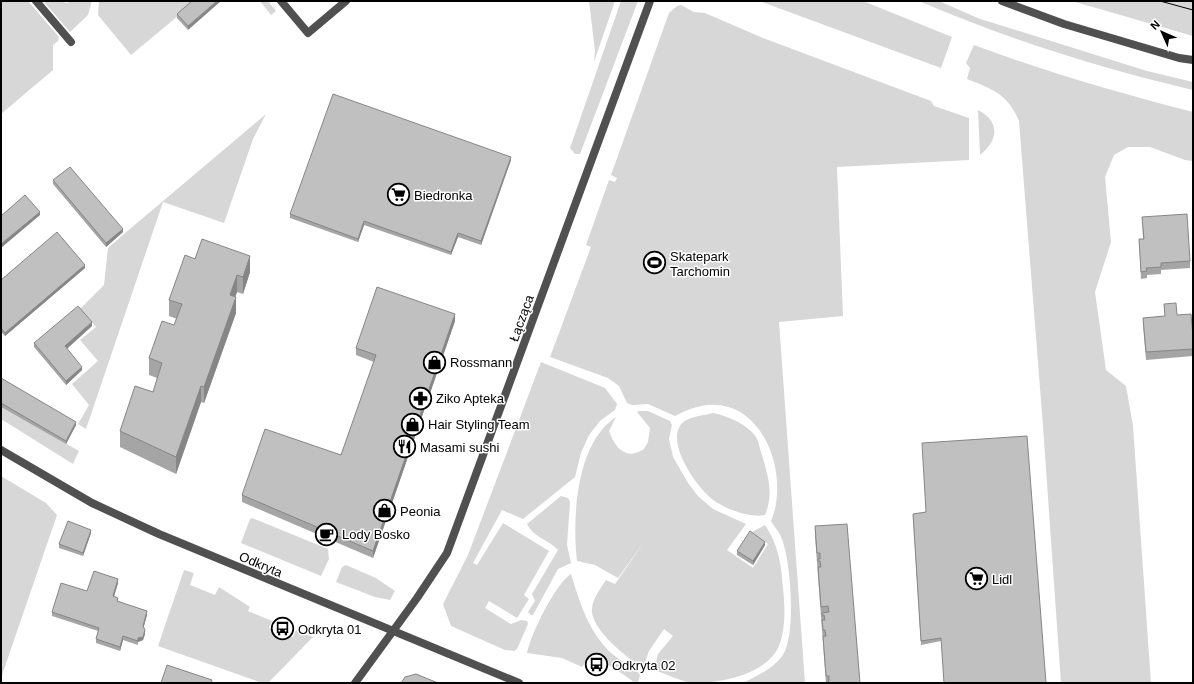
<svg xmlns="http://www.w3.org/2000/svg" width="1194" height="684" viewBox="0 0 1194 684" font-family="Helvetica,sans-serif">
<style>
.green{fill:#d7d7d7}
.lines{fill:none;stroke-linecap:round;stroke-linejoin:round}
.service{stroke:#505050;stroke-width:8}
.minor{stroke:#505050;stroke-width:8}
.tertiary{stroke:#505050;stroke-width:8}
.tram{stroke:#000;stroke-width:1}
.wall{fill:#a5a5a5}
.shaded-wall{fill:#868686}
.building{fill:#c0c0c0;stroke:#868686}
.labels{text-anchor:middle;stroke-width:3;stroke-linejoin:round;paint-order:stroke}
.poi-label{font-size:13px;fill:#000;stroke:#fff;text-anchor:start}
.street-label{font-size:13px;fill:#000;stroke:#fff}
</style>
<rect width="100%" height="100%" fill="#fff"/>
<path class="green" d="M1,1H28L59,37L58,41L53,45V70L1,114Z
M43,1H62L66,3L74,1H92L88,15L70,32Z
M99,1H196L131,55L98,15Z
M260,1H268L276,11L271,15Z
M589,1H615L594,62L595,51Z
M621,1H638L580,154H575L570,148Z
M759,1H863L952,37L941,68Z
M919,1H939L980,19L1003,26L1147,71L1193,82V90C1100,68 1007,39 919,1Z
M1072,1H1193V36Z
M681,5L694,12L705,13L763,38L931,101L934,106L969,118V160L837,167L843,316L779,322L805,683H742C756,677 776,667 784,653C796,631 791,559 781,537C779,532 774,526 771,521C790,478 765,399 707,405C697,406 684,411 675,416L648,404L632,405L627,403L619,386L608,378L550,357L591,247L586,245L609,180L615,182L617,178L611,175L669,13L677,6Z
M974,45C1046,72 1119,93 1193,112V161L1185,160L1150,147H1128L1114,155L1105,177L1111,242L1095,292L1106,370L1126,386L1133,426L1151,683H1061L1043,426L1019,121C1008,94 992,89 967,79L970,68L966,63Z
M978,110C1001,122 998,141 980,155Z
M266,114L253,139L224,223L163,202L86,429L78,424L89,405L72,384L98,361L80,340L96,327L80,309L104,285L108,248L124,234Z
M541,362L605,388L617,404L615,410L600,421L589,435L581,453L575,477L523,519L502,510L473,563L477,565L503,523L549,551L524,595L529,599L517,618L489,601L485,608L511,624L521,620L527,621L528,624L517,649L514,651L505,650L451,626L443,604L468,555Z
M1,407L79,451L73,464L1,419Z
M639,411H648L670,421L672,425L669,439L673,457L688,483L698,496L713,509L746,524L727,550L753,568L768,544L752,532L765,525C779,547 781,563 783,588C785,607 786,631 778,648C765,675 718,684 691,683C678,680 666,674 654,670L658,654L673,636L664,629L649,651L643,668C627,658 589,628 592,608C593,598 601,588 606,580L615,584L644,542L618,578L595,565L577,561C572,518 576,443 616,417L609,431C615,448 626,461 644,449L648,442L650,428L637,412Z
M713,413C728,416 747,424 756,437C759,442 760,450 762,455C768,476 774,494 765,515C750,518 729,510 716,502C699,491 667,446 680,426C686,416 703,416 713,413Z
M1,476L46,503L57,515L1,678Z
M561,496L568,498L570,502L567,545L571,563L558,569L533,615H531L528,612L535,601L532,594L558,550C549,540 533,537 527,524Z
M252,518L328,549L329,559L321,576L241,543L250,519Z
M346,565L376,578L395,591L390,600L375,597L336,582L342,567Z
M184,570L194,573L190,585L215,595L219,587L250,607L248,611L272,621L269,628L293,637L296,630L313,637L268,683H262L158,646Z
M571,574C580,603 588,631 611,653C619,660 634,666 640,675L638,683H635C623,674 601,656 586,661L582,667L562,658L527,653C531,634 555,584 571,574Z"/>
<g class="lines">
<path class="service" d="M36,1L71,42
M355,683L393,631"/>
<path class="minor" d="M281,1L308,33L346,1
M1,450L92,503L159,534L519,683
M393,631L417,598L447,553L650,1"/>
<path class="tertiary" d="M1002,1L1064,24L1179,58L1193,60"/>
<path class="tram" d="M1160,1L1193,10"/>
</g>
<path class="wall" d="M192,1L188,30L177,18V14Z
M511,160L481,245L458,237L451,255L364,225L358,242L290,218V214Z
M53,180L123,232L106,247L53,184Z
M1142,217L1190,261V268L1161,270V274L1147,275V278L1141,279L1139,239H1143Z
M195,259L250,272L243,294L237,292L235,297L236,313L204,403L201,402L176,474L120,447V431L153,392L157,378L149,375V358L174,325L177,319L169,316V300Z
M85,268L5,336L1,332V280Z
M1164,304L1177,315L1193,337V356L1146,360L1143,325V318L1165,316Z
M455,321L373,558L242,502V495L341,455L374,362L356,355V348Z
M92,326L67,349L82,370L66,385L34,347V343Z
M1,378L76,425L66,444L1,407Z
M1027,436L941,641L921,645L913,517L925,512Z
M815,526L860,683H826L815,536Z
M91,533L83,556L59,548V544Z
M765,545L753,565L737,555V551Z
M118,583L114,596L118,601L147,615L143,627L145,634L143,640L138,642V645L123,640L120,651L96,643V639L98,631L52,616V612L87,591Z"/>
<path class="shaded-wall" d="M217,1H221L188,30V26Z
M511,157V160L481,245V241Z
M40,212V215L1,248V244Z
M364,221V225L358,242V239Z
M123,229V232L106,247V243Z
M458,233V237L451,255V252Z
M250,256V272L243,294V277Z
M85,265V268L5,336V333Z
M237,275V292L230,311V295Z
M236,297V313L204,403V387Z
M455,314V321L373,558V551Z
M92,322V326L65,350V346Z
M82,367V370L66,385V381Z
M201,386V402L176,474V457Z
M76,422V425L66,444V441Z
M91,530V533L83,556V553Z
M765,542V545L753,565V561Z
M118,579V583L113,600V596Z
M147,611V615L143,630V626Z
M145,630V634L143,640L138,642V645V638Z
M123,636V640L120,651V647Z"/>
<path class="building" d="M192,1H217L188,26L177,14Z
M333,94L511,157L481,241L458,233L451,252L364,221L358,239L290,214Z
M70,167L123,229L106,243L53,180Z
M25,195L40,212L1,244V216Z
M1187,214L1190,261L1161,263V267L1146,268L1147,271L1141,272L1139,239H1144L1142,217Z
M57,232L85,265L5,333L1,328V280Z
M202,239L250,256L243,277L237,275L230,295L236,297L204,387L201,386L176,457L120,431L135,386L153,392L162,363L149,358L162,321L174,325L182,304L169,300L185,255L195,259Z
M377,287L455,314L373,551L242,495L265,429L341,455L376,355L356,348Z
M1176,303L1177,315L1191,314L1193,337V349L1146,352L1143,318L1165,316L1164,304Z
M78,306L92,322L65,346L82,367L66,381L34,343Z
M1,378L76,422L66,441L1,403Z
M1027,436L1046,683H944L941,638L921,641L913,514L926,512L922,443Z
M68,521L91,530L83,553L59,544Z
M847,524L860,683H827V682L829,681V676H826L823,636H826L825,630H823L822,620H825L824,615H822V613L829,612L828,606L821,607L818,567H821L820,561H818V559H820V553H817L815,526Z
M750,531L765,542L753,561L737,551Z
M94,571L118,579L113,596L118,598L117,601L147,611L143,626L145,630L143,637L138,638V641L123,636L120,647L96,639L99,628L52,612L61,583L87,591Z
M167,665L212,680L211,683H161Z
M416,674L438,683H401L405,677Z"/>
<defs>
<symbol id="supermarket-ring" viewBox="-11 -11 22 22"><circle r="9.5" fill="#fff" stroke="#000" stroke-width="1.5"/><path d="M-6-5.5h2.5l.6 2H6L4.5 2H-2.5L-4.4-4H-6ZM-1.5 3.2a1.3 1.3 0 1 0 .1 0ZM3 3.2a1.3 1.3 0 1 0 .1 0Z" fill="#000"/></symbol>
<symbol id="stadium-ring" viewBox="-11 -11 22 22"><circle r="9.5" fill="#fff" stroke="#000" stroke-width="1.5"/><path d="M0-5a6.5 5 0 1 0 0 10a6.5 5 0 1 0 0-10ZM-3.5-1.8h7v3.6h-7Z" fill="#000"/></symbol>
<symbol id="shop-ring" viewBox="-11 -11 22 22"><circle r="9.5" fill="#fff" stroke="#000" stroke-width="1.5"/><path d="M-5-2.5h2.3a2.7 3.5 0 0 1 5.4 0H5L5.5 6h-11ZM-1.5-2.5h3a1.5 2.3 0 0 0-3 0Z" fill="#000"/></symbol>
<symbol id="pharmacy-ring" viewBox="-11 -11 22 22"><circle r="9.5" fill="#fff" stroke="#000" stroke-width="1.5"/><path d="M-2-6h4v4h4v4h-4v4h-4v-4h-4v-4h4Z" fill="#000"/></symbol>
<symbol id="restaurant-ring" viewBox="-11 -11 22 22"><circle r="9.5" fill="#fff" stroke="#000" stroke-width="1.5"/><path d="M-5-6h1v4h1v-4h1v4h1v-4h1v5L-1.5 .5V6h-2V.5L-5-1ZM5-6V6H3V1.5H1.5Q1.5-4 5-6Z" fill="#000"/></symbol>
<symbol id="cafe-ring" viewBox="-11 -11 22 22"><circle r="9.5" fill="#fff" stroke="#000" stroke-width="1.5"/><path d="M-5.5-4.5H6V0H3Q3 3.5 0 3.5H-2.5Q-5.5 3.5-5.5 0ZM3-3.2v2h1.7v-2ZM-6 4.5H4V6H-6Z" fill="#000"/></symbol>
<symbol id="bus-ring" viewBox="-11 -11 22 22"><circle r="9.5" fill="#fff" stroke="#000" stroke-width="1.5"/><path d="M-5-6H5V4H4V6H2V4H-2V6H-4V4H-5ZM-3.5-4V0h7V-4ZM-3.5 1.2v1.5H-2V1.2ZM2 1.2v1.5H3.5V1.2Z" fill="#000"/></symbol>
</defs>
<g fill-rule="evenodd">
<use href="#supermarket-ring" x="386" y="182" width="25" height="25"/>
<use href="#stadium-ring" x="642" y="250" width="25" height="25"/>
<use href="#shop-ring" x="422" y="350" width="25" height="25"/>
<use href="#pharmacy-ring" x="408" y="386" width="25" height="25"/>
<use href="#shop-ring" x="400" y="412" width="25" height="25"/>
<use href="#restaurant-ring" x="392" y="434" width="25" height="25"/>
<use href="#shop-ring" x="372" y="498" width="25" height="25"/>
<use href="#cafe-ring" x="314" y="522" width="25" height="25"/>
<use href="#supermarket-ring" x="964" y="566" width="25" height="25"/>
<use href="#bus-ring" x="270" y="616" width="25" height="25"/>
<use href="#bus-ring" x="584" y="652" width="25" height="25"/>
</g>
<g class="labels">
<g class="poi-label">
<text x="414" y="200">Biedronka</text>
<text x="670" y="261">Skatepark<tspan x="670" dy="15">Tarchomin</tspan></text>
<text x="450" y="367">Rossmann</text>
<text x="436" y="403">Ziko Apteka</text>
<text x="428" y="429">Hair Styling Team</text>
<text x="420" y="452">Masami sushi</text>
<text x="400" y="516">Peonia</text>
<text x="342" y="539">Lody Bosko</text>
<text x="992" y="584">Lidl</text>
<text x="298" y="634">Odkryta 01</text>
<text x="612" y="670">Odkryta 02</text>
</g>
<g class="street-label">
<text transform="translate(521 318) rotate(-70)" y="5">Łącząca</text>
<text transform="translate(261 564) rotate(23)" y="5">Odkryta</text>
</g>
</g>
<rect width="1194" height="684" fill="none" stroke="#000000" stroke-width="4"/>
<g transform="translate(1162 32) rotate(315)" stroke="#ffffff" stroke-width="3" paint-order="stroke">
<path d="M0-3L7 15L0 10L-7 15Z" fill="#000000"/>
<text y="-6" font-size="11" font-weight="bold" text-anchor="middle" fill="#000000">N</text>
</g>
</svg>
